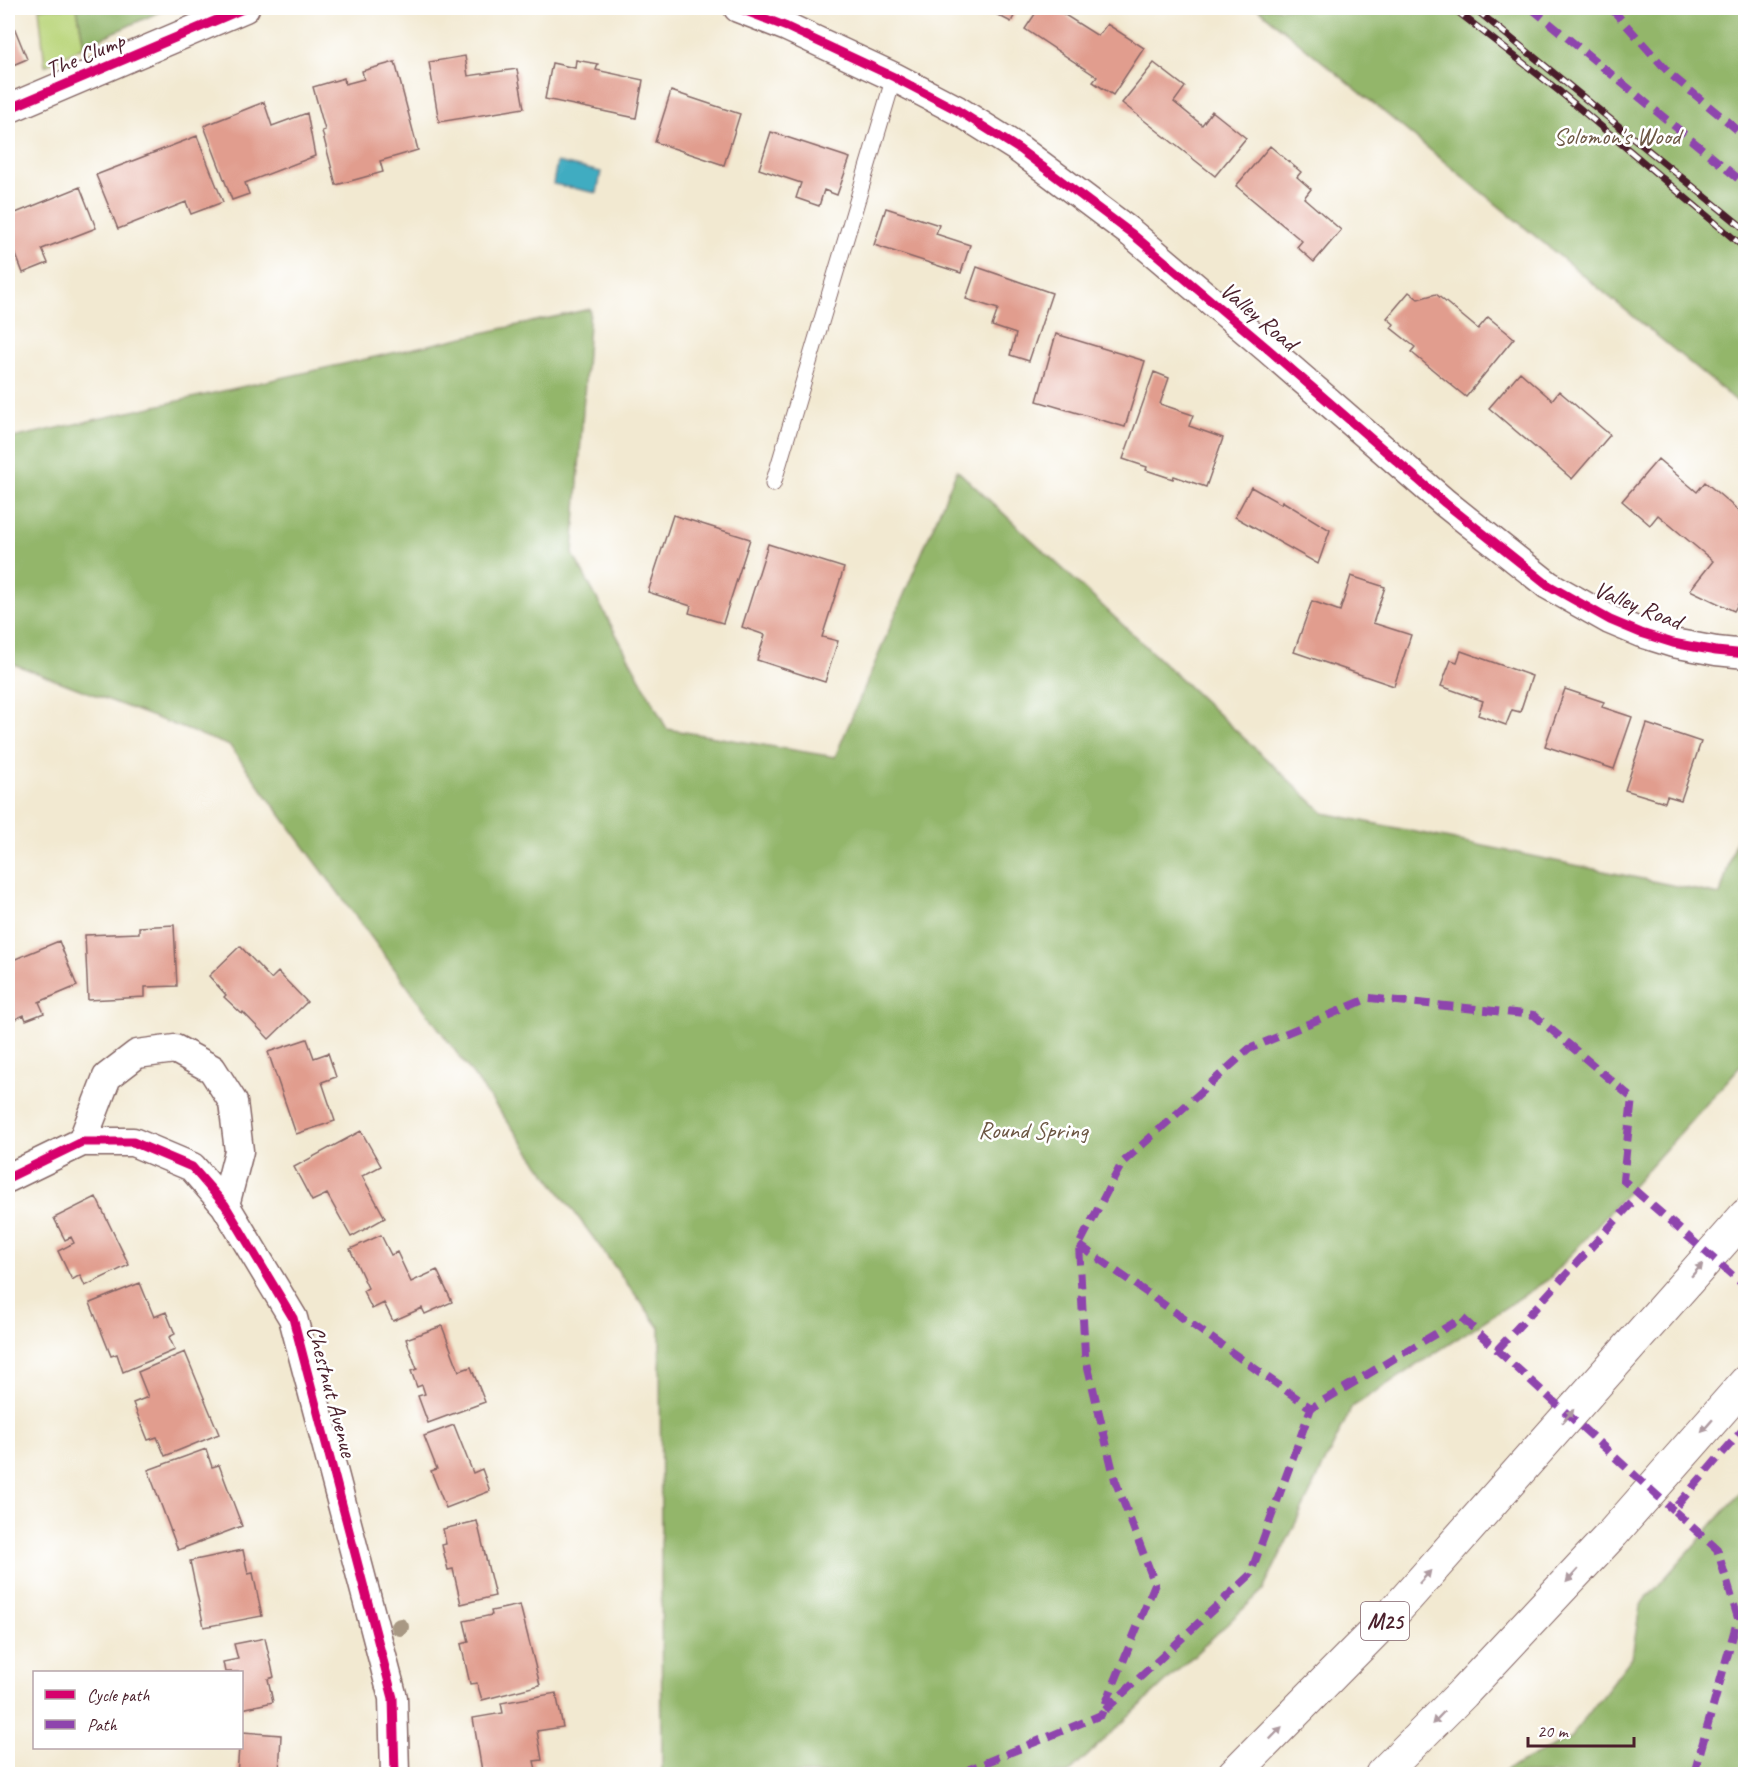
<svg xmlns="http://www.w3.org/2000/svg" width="1753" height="1782" viewBox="0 0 1753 1782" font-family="Caveat,sans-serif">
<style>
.green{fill:#bad57a;stroke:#827a52;stroke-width:1.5}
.forest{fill:#93b66a;stroke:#6e6a4a;stroke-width:1.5}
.water{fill:#41acc1;stroke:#466676;stroke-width:1.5}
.building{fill:#e19d8e}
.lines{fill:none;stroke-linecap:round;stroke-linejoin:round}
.lane-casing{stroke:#856665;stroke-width:17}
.street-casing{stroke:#856665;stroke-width:31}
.highway-casing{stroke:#856665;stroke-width:35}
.lane{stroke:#fff;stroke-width:15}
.street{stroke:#fff;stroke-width:28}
.highway{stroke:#fff;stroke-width:33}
.rail-casing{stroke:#4a1f2b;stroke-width:7}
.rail{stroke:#fff;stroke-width:4.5;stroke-dasharray:14;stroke-linecap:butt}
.quiet{stroke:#8e44ad;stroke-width:8;stroke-dasharray:15 8;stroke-linecap:butt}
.cycleway-casing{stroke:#fff;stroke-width:13}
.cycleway{stroke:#d6006c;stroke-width:9}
.tree{fill:#a89883}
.oneway{fill:#ae9aa0}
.labels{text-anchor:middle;stroke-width:5;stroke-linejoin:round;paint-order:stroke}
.shield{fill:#fff;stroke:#80626b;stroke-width:1.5}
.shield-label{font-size:22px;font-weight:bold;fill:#4a1f2b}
.street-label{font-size:24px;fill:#4a1f2b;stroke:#fff}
.park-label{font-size:24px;fill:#6c5643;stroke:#fff}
</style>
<rect width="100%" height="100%" fill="#fff"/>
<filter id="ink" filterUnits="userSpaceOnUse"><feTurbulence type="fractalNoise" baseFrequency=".0167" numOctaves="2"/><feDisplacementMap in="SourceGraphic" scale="12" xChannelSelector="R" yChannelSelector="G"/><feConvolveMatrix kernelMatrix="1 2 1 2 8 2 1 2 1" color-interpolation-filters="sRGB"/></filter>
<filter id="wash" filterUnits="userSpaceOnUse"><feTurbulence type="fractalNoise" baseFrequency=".008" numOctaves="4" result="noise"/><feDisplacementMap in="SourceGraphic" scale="24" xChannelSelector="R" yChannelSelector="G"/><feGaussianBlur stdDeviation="1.35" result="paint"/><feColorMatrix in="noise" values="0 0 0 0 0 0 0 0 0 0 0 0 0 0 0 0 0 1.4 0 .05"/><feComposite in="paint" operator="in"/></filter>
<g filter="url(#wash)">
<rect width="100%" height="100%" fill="#f2e9d1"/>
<path class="green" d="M39,8H77L84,46L45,66Z"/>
<path class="forest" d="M77,8H168L84,46Z
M1257,8H1745V408Z
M590,309L573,554L667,729L835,757L957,470L1324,813L1720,895L1745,807V1061L1549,1279L1352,1407L1263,1590L1068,1774H662L660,1328L230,746L8,662V439Z
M1745,1488V1774H1502L1506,1770L1570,1738L1632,1657L1640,1606Z"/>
<path class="water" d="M557,162L601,172L597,193L553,184Z"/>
<g id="blocks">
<path class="building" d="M984,8H1018L1011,22Z
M1039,8H1054L1098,36L1107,24L1144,48L1113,95L1093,82L1097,77L1025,29Z
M10,17L27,59L8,67V18Z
M465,56L468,76L517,69L524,108L439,122L429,62Z
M576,60L598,64L596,70L643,80L636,118L545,99L552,63L575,68Z
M395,62L418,150L380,161L383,172L336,185L322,131L325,130L313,87L344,78L345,84L364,79L362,71Z
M1154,63L1185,87L1174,102L1202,125L1212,111L1246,138L1215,176L1122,103Z
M671,91L740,114L724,165L655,142Z
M264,102L272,126L307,113L315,156L245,183L249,194L232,200L204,126Z
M771,132L850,158L837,195L824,190L819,206L796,198L801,183L759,169Z
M197,136L223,202L191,214L186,202L118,229L96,175Z
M1270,146L1301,172L1297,177L1311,189L1304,198L1341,230L1314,262L1297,247L1302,241L1236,186Z
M80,187L96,228L42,249L48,263L23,273L8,234V216Z
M886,208L939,225L936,234L970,245L961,273L874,245Z
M977,267L1052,293L1029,361L1010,355L1016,334L992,326L998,309L966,299Z
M1409,292L1418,299L1436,294L1478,329L1488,317L1514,338L1466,397L1411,352L1415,347L1391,328L1394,324L1387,318Z
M1056,334L1145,361L1125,427L1037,401Z
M1154,372L1169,378L1160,404L1193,415L1189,426L1223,438L1206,487L1174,476L1173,479L1146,470L1147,467L1123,459Z
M1520,372L1552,400L1559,391L1610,435L1572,479L1489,408Z
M1658,459L1697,492L1705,482L1746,517V590L1734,611L1690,590L1713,561L1658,515L1650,525L1622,501Z
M1251,487L1281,504L1282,501L1330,530L1318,564L1235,517Z
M673,515L750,539L723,623L689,613L691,606L648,592Z
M768,544L844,568L822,637L838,641L825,682L757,660L765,635L742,627Z
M1351,576L1385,587L1373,623L1411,635L1394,686L1294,652L1312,601L1340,611Z
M1461,651L1532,676L1520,712L1512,710L1506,725L1478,715L1483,701L1441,686L1451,660L1457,662Z
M1565,689L1604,702L1602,707L1632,717L1614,769L1545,746Z
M1647,724L1701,742L1681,800L1667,796L1665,802L1625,790Z
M174,925L177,986L145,987V997L88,1000L85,935L139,933V927Z
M59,941L77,986L39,1002L44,1013L26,1020L24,1015L13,1020L8,1007V962Z
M240,946L271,979L278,972L307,1002L269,1039L243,1012L242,1014L224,997L226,995L209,976Z
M307,1039L314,1058L328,1053L336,1077L322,1082L335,1121L296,1134L268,1052Z
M361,1131L381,1166L362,1176L385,1218L351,1237L327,1194L312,1201L294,1167Z
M96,1197L129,1265L85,1286L80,1275L72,1280L58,1251L74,1243L71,1237L65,1240L54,1218Z
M381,1235L391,1255L397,1252L411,1282L437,1270L452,1302L425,1314L422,1308L393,1321L384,1303L372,1309L363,1291L368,1288L350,1249Z
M140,1283L154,1317L166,1312L175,1334L169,1337L175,1350L123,1372L117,1354L111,1356L90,1303Z
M442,1326L459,1371L471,1367L485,1402L428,1423L418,1396L425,1394L422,1385L417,1387L411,1371L417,1369L406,1339Z
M185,1352L219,1434L165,1456L157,1437L148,1440L133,1403L148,1397L138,1372Z
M454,1425L473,1473L482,1469L490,1491L446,1508L431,1471L437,1469L424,1436Z
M206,1449L212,1467L219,1465L242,1526L178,1550L148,1470Z
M477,1521L495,1596L461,1604L453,1569L448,1570L442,1545L446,1544L443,1529Z
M243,1550L248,1574L253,1573L262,1616L204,1627L190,1561Z
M520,1605L540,1685L482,1700L477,1683L470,1684L461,1644L469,1642L464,1621L492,1615L491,1611Z
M265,1638L274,1677L268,1679L273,1702L242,1709V1672H225L223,1662L238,1659L234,1644Z
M556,1693L563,1727L537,1731L542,1760L534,1761L537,1774H488L487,1770L482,1771L473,1718L503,1713L501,1703Z
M242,1732L281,1735L279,1774H237L239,1748H242Z"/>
</g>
</g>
<g filter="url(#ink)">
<use href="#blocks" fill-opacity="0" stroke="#856665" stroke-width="1.5"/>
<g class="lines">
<defs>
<path id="lane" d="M773,484L894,77"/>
<path id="street" d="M738,8L787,27L894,77L957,110L1019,149L1131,233L1268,349L1445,503L1548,585L1610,620L1641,633L1673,643L1716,651L1746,654
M8,109L245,8
M82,1142L107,1077L137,1054L175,1049L212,1069L233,1102L239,1151L225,1205
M8,1178L82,1142H133L192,1167L225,1205L293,1318L393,1698L395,1774"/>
<path id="highway" d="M1234,1774L1396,1610L1746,1215
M1382,1774L1463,1693L1613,1533L1746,1382"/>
</defs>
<use href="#lane" class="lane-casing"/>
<use href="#street" class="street-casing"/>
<use href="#highway" class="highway-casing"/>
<use href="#lane" class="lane"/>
<use href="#street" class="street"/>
<use href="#highway" class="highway"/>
<defs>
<path id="rail" d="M1453,8L1559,91L1746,249
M1474,8L1746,230"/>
</defs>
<use href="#rail" class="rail-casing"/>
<use href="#rail" class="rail"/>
<path class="quiet" d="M1531,8L1746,185
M1611,8L1670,74L1746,137
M1079,1245L1311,1408
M1497,1350L1639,1195
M1105,1710L1250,1575L1311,1408L1462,1318L1673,1510
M965,1774L970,1769L1101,1715L1155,1584L1115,1480L1085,1355L1079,1245L1122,1163L1249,1049L1369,998L1534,1015L1632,1098L1623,1180L1746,1287
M1694,1774L1738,1618L1717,1549L1673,1510L1746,1426"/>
<defs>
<path id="cycleway" d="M738,8L787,27L894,77L957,110L1019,149L1131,233L1268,349L1445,503L1548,585L1610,620L1641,633L1673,643L1716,651L1746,654
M8,109L245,8
M8,1178L82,1142H133L192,1167L225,1205L293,1318L393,1698L395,1774"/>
</defs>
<use href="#cycleway" class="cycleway-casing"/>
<use href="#cycleway" class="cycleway"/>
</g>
<circle class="tree" cx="400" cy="1627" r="9"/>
<defs><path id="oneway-solid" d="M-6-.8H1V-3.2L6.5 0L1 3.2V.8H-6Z" transform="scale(1.5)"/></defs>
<g class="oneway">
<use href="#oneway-solid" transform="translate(1697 1270) rotate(-49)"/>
<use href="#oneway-solid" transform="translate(1568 1416) rotate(-49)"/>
<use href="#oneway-solid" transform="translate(1707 1426) rotate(131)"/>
<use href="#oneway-solid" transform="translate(1572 1576) rotate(133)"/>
<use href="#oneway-solid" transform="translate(1425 1577) rotate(-48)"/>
<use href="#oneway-solid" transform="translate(1438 1718) rotate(134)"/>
<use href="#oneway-solid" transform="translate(1276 1733) rotate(-46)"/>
</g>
</g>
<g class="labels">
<rect class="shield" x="1361" y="1602" width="48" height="38" rx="4.5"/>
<g class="shield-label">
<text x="1385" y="1629">M25</text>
</g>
<g class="street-label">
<text transform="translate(85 55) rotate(-23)" y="8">The Clump</text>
<text transform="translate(1259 316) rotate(40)" y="8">Valley Road</text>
<text transform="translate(1638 605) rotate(22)" y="8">Valley Road</text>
<text transform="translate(332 1391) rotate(75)" y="8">Chestnut Avenue</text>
</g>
<g class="park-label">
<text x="1617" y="144">Solomon's Wood</text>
<text x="1033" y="1138">Round Spring</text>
</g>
</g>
<rect width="1753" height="1782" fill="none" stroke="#fff" stroke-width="30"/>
<rect x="33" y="1671" width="210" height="78" fill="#ffffff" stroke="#b7a5aa" stroke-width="1.5"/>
<rect x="45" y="1690" width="30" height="9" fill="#d6006c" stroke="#b7a5aa" stroke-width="1.5"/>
<text x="87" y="1701" font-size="18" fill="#4a1f2b">Cycle path</text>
<rect x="45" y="1720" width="30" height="9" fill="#8e44ad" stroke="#b7a5aa" stroke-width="1.5"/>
<text x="87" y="1731" font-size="18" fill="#4a1f2b">Path</text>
<path d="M1528 1737v9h106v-9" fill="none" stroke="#4a1f2b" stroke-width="3"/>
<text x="1537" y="1737" font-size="18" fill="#4a1f2b" stroke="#ffffff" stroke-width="4.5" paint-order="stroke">20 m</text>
</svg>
